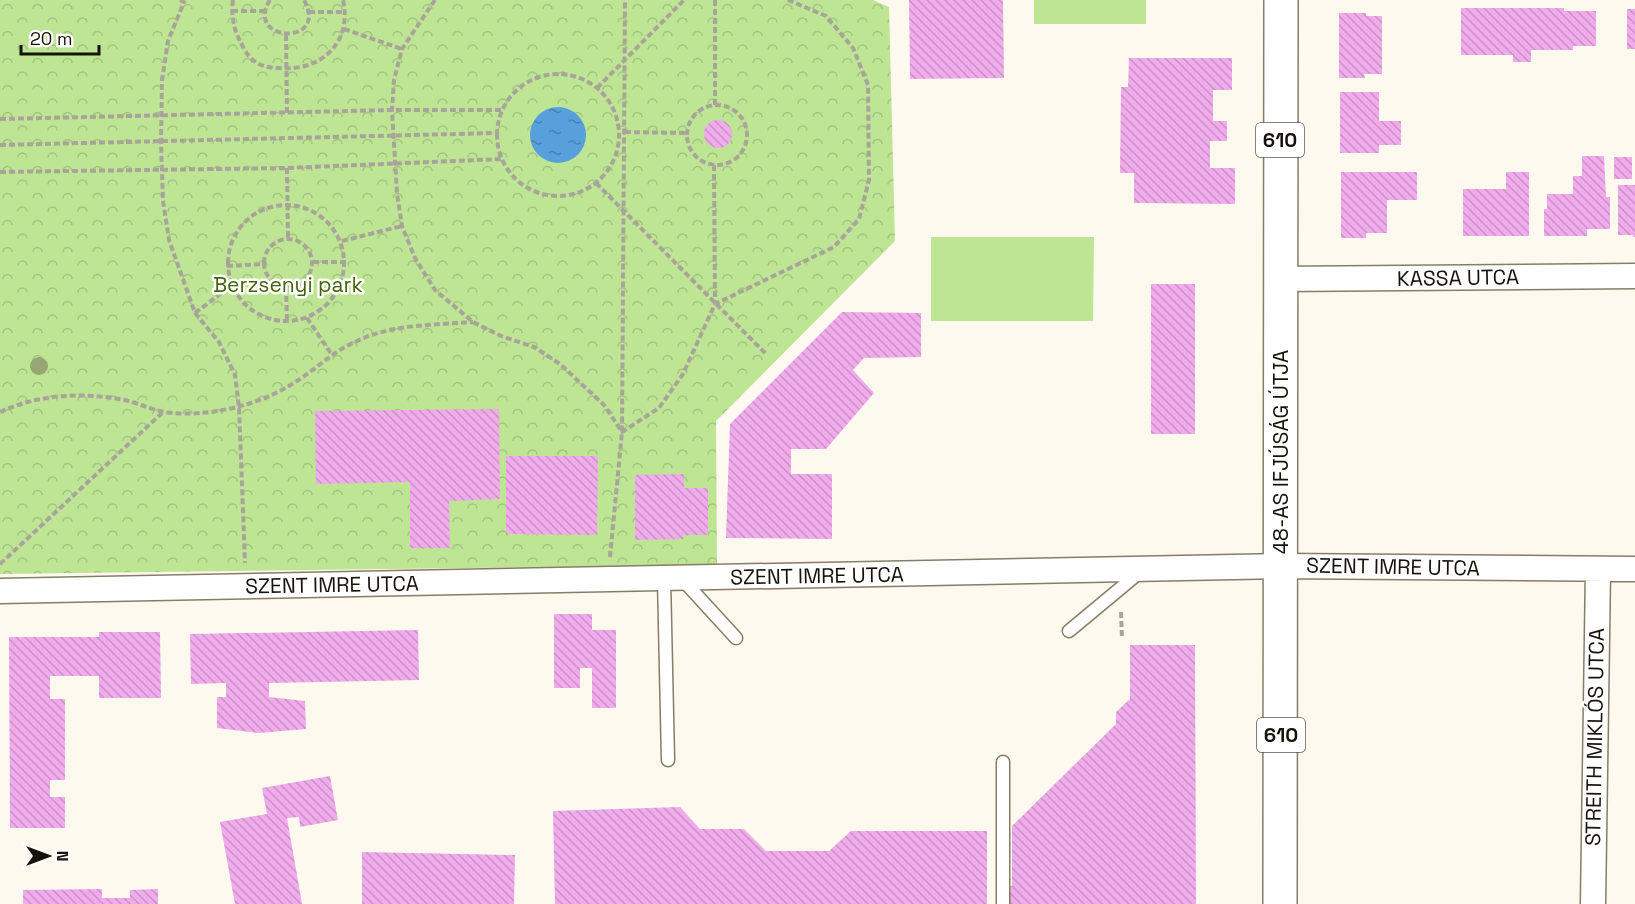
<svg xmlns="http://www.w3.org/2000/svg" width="1635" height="904" viewBox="0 0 1635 904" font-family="'Space Grotesk',sans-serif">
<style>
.park{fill:url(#park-crowns)}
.garden{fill:#bee594}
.water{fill:url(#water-ripples)}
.building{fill:url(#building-back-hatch)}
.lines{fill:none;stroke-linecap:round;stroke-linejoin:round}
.service-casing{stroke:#877c66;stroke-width:15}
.minor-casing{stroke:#877c66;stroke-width:27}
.primary-casing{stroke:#877c66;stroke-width:36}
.path{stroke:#a9a49a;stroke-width:4;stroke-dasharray:6 3;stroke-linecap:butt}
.service{stroke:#fff;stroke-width:12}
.minor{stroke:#fff;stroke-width:24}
.primary{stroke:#fff;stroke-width:33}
.tree{fill:#97a672}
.labels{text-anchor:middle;stroke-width:5;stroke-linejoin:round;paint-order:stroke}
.shield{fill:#fff;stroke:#5c5953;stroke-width:1.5}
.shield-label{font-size:20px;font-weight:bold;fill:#161209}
.street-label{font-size:21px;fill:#161209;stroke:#fff}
.park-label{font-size:21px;fill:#43630c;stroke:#fff}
</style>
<defs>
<pattern id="park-crowns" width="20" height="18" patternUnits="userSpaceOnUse" patternTransform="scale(1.5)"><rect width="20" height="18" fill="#bee594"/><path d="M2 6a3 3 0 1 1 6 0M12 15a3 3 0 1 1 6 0" fill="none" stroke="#a3c37e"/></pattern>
<pattern id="water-ripples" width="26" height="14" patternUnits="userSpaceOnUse" patternTransform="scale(1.5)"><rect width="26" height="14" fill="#57a0db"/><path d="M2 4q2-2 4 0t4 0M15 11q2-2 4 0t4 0" fill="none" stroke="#4781b0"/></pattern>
<pattern id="building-back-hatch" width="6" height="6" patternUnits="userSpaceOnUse" patternTransform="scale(1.5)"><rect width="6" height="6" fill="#efabea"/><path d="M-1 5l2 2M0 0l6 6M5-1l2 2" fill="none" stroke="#cc92c7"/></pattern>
</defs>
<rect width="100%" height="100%" fill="#fef9ef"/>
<path class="park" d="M0,0H873L889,7L895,241L716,421L717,565L0,574Z"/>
<path class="garden" d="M1034,0H1146V24H1034Z
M931,237H1094L1093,321H931Z"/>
<path class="water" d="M530 135a28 28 0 1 1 56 0a28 28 0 1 1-56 0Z"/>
<path class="building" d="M909,0H1003L1004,78L910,79Z
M1461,8H1564V11H1596V46H1573V50H1531V62H1513V55H1461Z
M1627,9H1635V49H1627Z
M1339,13H1366V16H1382V74H1364L1365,78H1339Z
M1129,58H1232V90H1213V121H1227V141H1210V168H1235V204L1134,203V173H1120L1121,87H1128Z
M1340,92H1379V121H1401V145H1379V153H1340Z
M704 134a14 14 0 1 1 28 0a14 14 0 1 1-28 0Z
M1582,156H1604L1606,197H1610V229H1587V236H1544V209H1547V194H1573V176H1582Z
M1614,157H1632V179H1614Z
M1341,172H1417V200H1387V233H1366V238H1341Z
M1506,172H1529V236H1463V189H1506Z
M1618,185H1635V237H1633V235H1618Z
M1151,284H1195V434H1151Z
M842,312L921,313V357L864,358L853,370L874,393L826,449H791V474H832V539L726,538L730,424Z
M499,409L500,499L449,501L450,548H410V482L316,484L315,411Z
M506,456H598L597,535L506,534Z
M684,474V488H708V535H683V539L635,540V475Z
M554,614H592V630H616V708H592V668H580V688H554Z
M418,630L419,680L269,683V697L305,701L306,729L259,733L217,728V697H226V683L191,684L190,634Z
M99,632H160L161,698H99V676H50V699H65V780H50V797H65V828H10L9,637H99Z
M1130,645H1195L1196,904H1004V886H1012V826L1116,724V712L1130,699Z
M330,776L338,820L300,827L299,817L287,818L302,904H235L220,822L267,814L262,788Z
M680,807L700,829H744L766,851H829L851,831H987V904H555L553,811Z
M362,852L515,855L514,904H362Z
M102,889V898H130V890L158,889V904H23V890Z"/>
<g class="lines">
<defs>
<path id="service" d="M664,578L668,760
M682,579L736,638
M1069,631L1140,572
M1003,762V904"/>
<path id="minor" d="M1280,279L1635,276
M0,591L1281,566L1635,569
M1593,904L1598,570"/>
<path id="primary" d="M1280,904L1281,0"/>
</defs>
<use href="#service" class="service-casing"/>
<use href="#minor" class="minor-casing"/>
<use href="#primary" class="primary-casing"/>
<path class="path" d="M180,0L184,2L168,41L162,80L161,142L163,201L169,240L195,313L219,342L235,375L239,407L245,563
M233,0C231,15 233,27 240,41C243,47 247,56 253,60C260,66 269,68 279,68C320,72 353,43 343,0
M270,0C243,42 330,47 304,0
M435,0L402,49L394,80L392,110L397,194L402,226L415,258L435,290L473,322L501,336L534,347L560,364L604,405L622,432L659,408L683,374L715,304L834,247L859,219L869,180L868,85L853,48L826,16L788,0
M715,0V105
M232,11H266
M309,12H346
M344,29L402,49
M286,35L287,113
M497 135a61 61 0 1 1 122 0a61 61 0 1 1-122 0Z
M597,88L684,0
M687 135a30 30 0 1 1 60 0a30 30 0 1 1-60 0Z
M0,119L392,110H502
M625,132L687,133
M0,145L497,133
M714,165L715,303
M287,168L288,238
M0,172L287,168L501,159
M596,183L766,354
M228 263a58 58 0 1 1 116 0a58 58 0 1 1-116 0Z
M264 263a24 24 0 1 1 48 0a24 24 0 1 1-48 0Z
M342,241L402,226
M313,262H346
M227,266L263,264
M286,287L287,321
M195,313L231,286
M307,318L332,355
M0,412C39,394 83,392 125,400C137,403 148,408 160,411C172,414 189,414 201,413C236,410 271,399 300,379C318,367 333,352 353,343C389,324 434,325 473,322
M610,557L622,432L625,0
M0,564L162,413
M1121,612L1122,638"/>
<use href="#service" class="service"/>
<use href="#minor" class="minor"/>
<use href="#primary" class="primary"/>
</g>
<circle class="tree" cx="39" cy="366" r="9"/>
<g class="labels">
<g class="shield">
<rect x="1256" y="123" width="48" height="34" rx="4.5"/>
<rect x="1257" y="718" width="48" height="34" rx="4.5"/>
</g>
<g class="shield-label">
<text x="1280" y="147">610</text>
<text x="1281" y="742">610</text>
</g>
<g class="street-label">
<text transform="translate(1458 278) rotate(-1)" y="7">KASSA UTCA</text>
<text transform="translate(1281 452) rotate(-90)" y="7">48-AS IFJÚSÁG ÚTJA</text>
<text transform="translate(1393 567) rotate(1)" y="7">SZENT IMRE UTCA</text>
<text transform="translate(817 576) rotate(-1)" y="7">SZENT IMRE UTCA</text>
<text transform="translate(332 585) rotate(-1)" y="7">SZENT IMRE UTCA</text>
<text transform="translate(1595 737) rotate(-89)" y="7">STREITH MIKLÓS UTCA</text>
</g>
<g class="park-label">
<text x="288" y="292">Berzsenyi park</text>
</g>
</g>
<g transform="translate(48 856) rotate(90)" stroke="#ffffff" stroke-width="4.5" paint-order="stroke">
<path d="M0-4.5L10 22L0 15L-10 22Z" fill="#161209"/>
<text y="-9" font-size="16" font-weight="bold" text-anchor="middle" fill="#161209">N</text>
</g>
<path d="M21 45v9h78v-9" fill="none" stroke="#161209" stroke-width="3"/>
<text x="30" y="45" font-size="18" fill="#161209" stroke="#ffffff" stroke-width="4.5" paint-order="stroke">20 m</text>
</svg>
